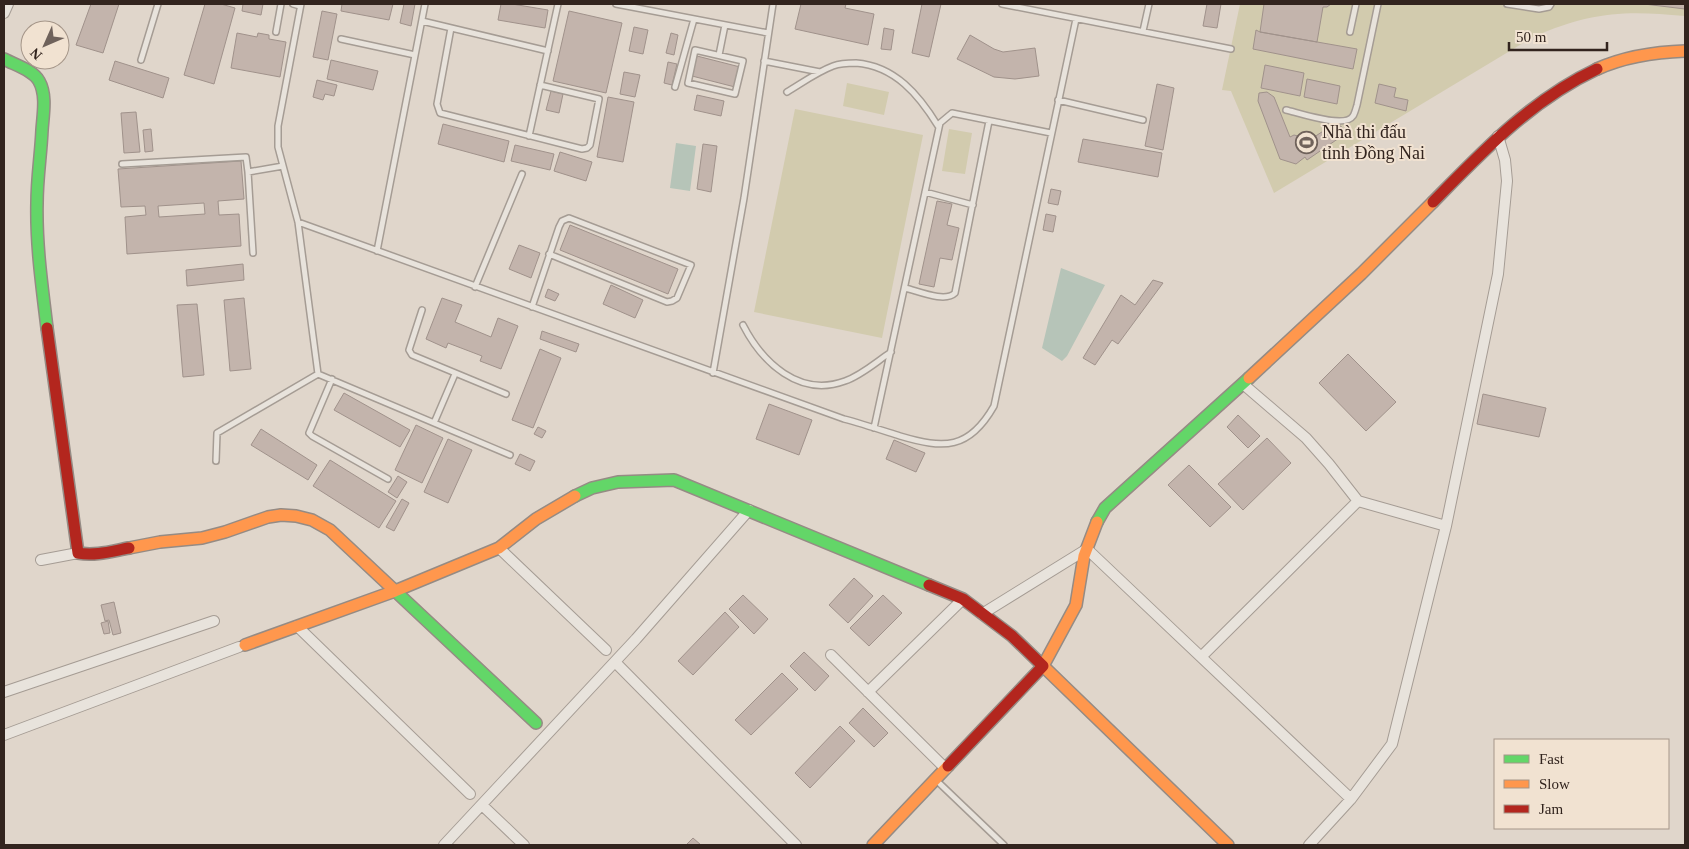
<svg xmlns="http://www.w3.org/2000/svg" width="1689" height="849" viewBox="0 0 1689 849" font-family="'Times New Roman',serif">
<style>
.green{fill:#d2cbae}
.water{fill:#b6c4b8}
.building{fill:#c3b4ac;stroke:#a0928b;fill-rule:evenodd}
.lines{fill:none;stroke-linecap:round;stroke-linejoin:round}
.lane-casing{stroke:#a59c94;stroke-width:8}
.street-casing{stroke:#a59c94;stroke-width:12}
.fast-casing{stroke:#958b84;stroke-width:14}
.slow-casing{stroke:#958b84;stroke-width:14}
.jam-casing{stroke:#958b84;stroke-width:14}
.lane{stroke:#e8e3dc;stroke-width:5}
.street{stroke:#e8e3dc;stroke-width:10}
.fast{stroke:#63d668;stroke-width:11}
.slow{stroke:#ff974d;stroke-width:11}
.jam{stroke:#b3261e;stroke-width:11}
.labels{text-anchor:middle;stroke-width:4;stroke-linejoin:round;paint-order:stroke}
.poi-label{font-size:18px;fill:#32241e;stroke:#f1e2d1;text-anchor:start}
</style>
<rect width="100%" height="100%" fill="#e0d6cb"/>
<path class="green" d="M1240,4H1685V16C1624,10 1590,12 1533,37L1274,193L1231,91L1222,90Z
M847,83L889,92L884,115L843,106Z
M795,109L923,135L882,338L754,312Z
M949,129L972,133L965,174L942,171Z"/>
<path class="water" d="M676,143L696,146L690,191L670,188Z
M1061,268L1105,285L1067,356L1062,361L1042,348Z"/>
<path class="building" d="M91,4H119L103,53L76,45Z
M205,4H221L235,8L214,84L184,75Z
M243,4H263L261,15L242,11Z
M342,4H393L389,20L341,11Z
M404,4H415L411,26L400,23Z
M501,4H512L548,10L545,28L498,20Z
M801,4H846L845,8L874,14L868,45L795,29Z
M922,4H941L929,57L912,53Z
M1207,4H1221L1217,28L1203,26Z
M1264,4H1331L1327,7H1323L1317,42L1260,32Z
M1644,4H1685V9Z
M322,11L337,14L328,60L313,57Z
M569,11L622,23L606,93L553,81Z
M634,27L648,30L643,54L629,51Z
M884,28L894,30L891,50L881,49Z
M1256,30L1260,32L1357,49L1353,69L1253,49Z
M237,33L257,37L258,33L269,35V39L286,42L280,77L231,68Z
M671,33L678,35L674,55L666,53Z
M970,35L994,49L1003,52L1035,48L1039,76L1015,79L994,77L957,59Z
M697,56L740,67L735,87L692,76Z
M331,60L378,71L373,90L327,79Z
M115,61L169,78L163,98L109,80Z
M668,62L677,64L672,85L664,83Z
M1265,65L1304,73L1300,96L1261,88Z
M624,72L640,75L635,97L620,94Z
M1307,79L1340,86L1337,104L1304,97Z
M317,80L337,85L334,96L325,94L323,100L313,97Z
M1157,84L1174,88L1163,150L1145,146Z
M1379,84L1396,88L1394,97L1408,100L1406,111L1375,103Z
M551,91L563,94L559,113L546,110Z
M1267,92L1274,97L1290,137L1294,135L1298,136L1305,143L1334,124L1339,125L1343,128L1344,133L1342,136L1307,160L1305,157L1296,164L1280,159L1258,101L1259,93Z
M697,95L724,101L721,116L694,110Z
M608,97L634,102L623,162L597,157Z
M136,112L140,152L124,153L121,113Z
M443,124L509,141L504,162L438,144Z
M151,129L153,151L145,152L143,130Z
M1083,139L1162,153L1158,177L1078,162Z
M703,144L717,146L711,192L697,189Z
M515,145L554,154L550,170L511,161Z
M560,152L592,162L586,181L554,171Z
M241,161L244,199L218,201L219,215L239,214L241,246L127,254L125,217L146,215L145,206L121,207L118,169ZM204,203L205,214L159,217L158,206Z
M1051,189L1061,191L1058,205L1048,203Z
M937,201L952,204L947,225L959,228L952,260L940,258L934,287L919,284Z
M1046,214L1056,216L1053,232L1043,230Z
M570,225L678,269L668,294L560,250Z
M519,245L540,253L531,278L509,269Z
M243,264L244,280L187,286L186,270Z
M1153,280L1163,283L1118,344L1112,340L1095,365L1083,358L1121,295L1135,305Z
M611,285L643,300L635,318L603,304Z
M548,289L559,294L555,301L545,297Z
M244,298L251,369L230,371L224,300Z
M442,298L462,305L455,322L491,337L498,318L518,326L501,369L480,361L482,356L448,343L446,348L426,339Z
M197,304L204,375L183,377L177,305Z
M542,331L579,344L576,352L540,339Z
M540,349L561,358L533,428L512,420Z
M1348,354L1396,402L1366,431L1319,383Z
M344,393L410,430L400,447L334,410Z
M1483,394L1546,408L1539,437L1477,424Z
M769,404L812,420L799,455L756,439Z
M1238,415L1260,436L1248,448L1227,427Z
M416,425L443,438L422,483L395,470Z
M538,427L546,431L542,438L534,434Z
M261,429L317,465L308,480L251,445Z
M1267,438L1291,463L1243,510L1218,484Z
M448,439L472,450L448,503L424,492Z
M894,440L925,453L916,472L886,459Z
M520,454L535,461L530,471L515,464Z
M330,460L396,501L379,528L313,486Z
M1189,465L1231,507L1210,527L1168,485Z
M398,476L407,482L397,498L388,492Z
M402,499L409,503L394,531L386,527Z
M854,578L873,596L848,623L829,605Z
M743,595L768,619L754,634L729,609Z
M883,595L902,613L869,646L850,628Z
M114,602L121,633L113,635L109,620L105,621L101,605Z
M725,612L739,627L693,675L678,661Z
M108,621L110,633L104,634L101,623Z
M804,652L829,676L815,691L790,666Z
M782,673L798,689L751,735L735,720Z
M863,708L888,733L874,747L849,723Z
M840,726L855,741L810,788L795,773Z
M693,838L701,845H686Z"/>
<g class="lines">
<defs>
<path id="lane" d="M293,4L300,6
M616,4L768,33
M1002,4L1231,49
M1507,4L1539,9L1549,7L1551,4
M422,21L548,51
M451,28L437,104L440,113L582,149L587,148L590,145L599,99L540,85
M1143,31L1149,4
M276,32L281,4
M1350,32L1356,4
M341,39L415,55
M695,50L743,61L735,94L688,83Z
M719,55L725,25
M141,60L158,4
M764,61L820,72
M675,87L694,19
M787,92C802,83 817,72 833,66C841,63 849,63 856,63C895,66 919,95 938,126
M1058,100L1143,120
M1286,110C1299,113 1345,129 1353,116C1355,113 1356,108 1357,105L1378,4
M529,136L558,4
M122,164L246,157L248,172L283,166
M248,172L253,253
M925,192L973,205
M298,222L844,419C863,424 881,430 900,436C944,449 969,450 994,406L1076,19
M377,251L425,4
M475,287L522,174
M905,288C918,291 945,303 955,293L989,121
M532,307L559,227L562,221L569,218L691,265L677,298L672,301L667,302L549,254
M422,310L409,350L412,355L506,394
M743,325C762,362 799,398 845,381C862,375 876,362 891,352
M713,373L744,198L773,4
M318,374L510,455
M332,379L309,433L312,436L388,479
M434,423L455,374
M874,428L940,123L952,113L1051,133
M216,461L217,433L318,374L298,222L278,147V126L301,4
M936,780L1004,845"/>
<path id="street" d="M4,13L8,4
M1243,384L1306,438L1329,464L1358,501L1446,526L1498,274L1507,181L1505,160L1498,136
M499,548L606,650
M41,560L78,553
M982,614L1087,549L1351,799
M297,626L470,794
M831,655L946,769
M1201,657L1358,501
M615,662L796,845
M4,692L214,621
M868,692L963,599
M4,735L239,647
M482,805L524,845
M444,845L636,639L749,510
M1309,845L1351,799L1392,744L1446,526"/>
<path id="fast" d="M4,59C15,65 33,70 39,81C47,95 43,115 42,130C41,154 37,178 37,203C36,245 42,286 47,328
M575,496L592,488L618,482L674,480L929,585
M1097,522L1105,508L1249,378
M393,589L536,723"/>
<path id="slow" d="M1597,69C1626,56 1654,52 1685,51
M1249,378L1361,274L1433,202
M1097,522L1084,556L1076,605L1043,666L1228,845
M129,548L160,542L202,538L225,532L268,517L281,515L296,516L312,520L330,530L393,589
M245,645L395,591L499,548L536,519L575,496
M873,845L948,766"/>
<path id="jam" d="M1433,202C1483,151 1531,100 1597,69
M47,328L78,553C96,556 112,551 129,548
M929,585L963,599L1012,636L1043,666L948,766"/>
</defs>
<use href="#lane" class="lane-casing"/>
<use href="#street" class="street-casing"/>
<use href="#fast" class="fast-casing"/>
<use href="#slow" class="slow-casing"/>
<use href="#jam" class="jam-casing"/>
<use href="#lane" class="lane"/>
<use href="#street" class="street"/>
<use href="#fast" class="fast"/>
<use href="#slow" class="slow"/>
<use href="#jam" class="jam"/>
</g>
<defs>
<symbol id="stadium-ring" viewBox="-11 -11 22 22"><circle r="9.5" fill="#f1e2d1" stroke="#6f625b" stroke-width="1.5"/><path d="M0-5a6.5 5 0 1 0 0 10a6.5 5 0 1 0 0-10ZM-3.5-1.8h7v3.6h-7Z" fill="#6f625b"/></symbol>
</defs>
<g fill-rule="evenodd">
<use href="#stadium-ring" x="1294" y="130" width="25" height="25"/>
</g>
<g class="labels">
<g class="poi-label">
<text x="1322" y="138">Nhà thi đấu<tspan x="1322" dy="21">tỉnh Đồng Nai</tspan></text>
</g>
</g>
<rect width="1689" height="849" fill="none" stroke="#32241e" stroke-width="10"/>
<rect x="1494" y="739" width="175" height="90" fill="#f1e2d1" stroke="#a59689"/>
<rect x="1504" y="755" width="25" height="8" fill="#63d668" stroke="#a59689"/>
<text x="1539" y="764" font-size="15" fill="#32241e">Fast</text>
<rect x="1504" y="780" width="25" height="8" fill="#ff974d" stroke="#a59689"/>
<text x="1539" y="789" font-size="15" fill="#32241e">Slow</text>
<rect x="1504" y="805" width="25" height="8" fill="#b3261e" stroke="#a59689"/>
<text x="1539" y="814" font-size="15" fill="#32241e">Jam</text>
<g transform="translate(45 45) rotate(225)"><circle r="24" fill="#f1e2d1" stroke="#a59689"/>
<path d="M0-4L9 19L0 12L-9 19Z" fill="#6f625b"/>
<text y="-8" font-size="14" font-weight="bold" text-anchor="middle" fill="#32241e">N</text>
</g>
<path d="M1509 42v8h98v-8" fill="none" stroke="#32241e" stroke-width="2.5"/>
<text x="1516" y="42" font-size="15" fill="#32241e" stroke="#f1e2d1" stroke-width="4" paint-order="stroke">50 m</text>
</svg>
